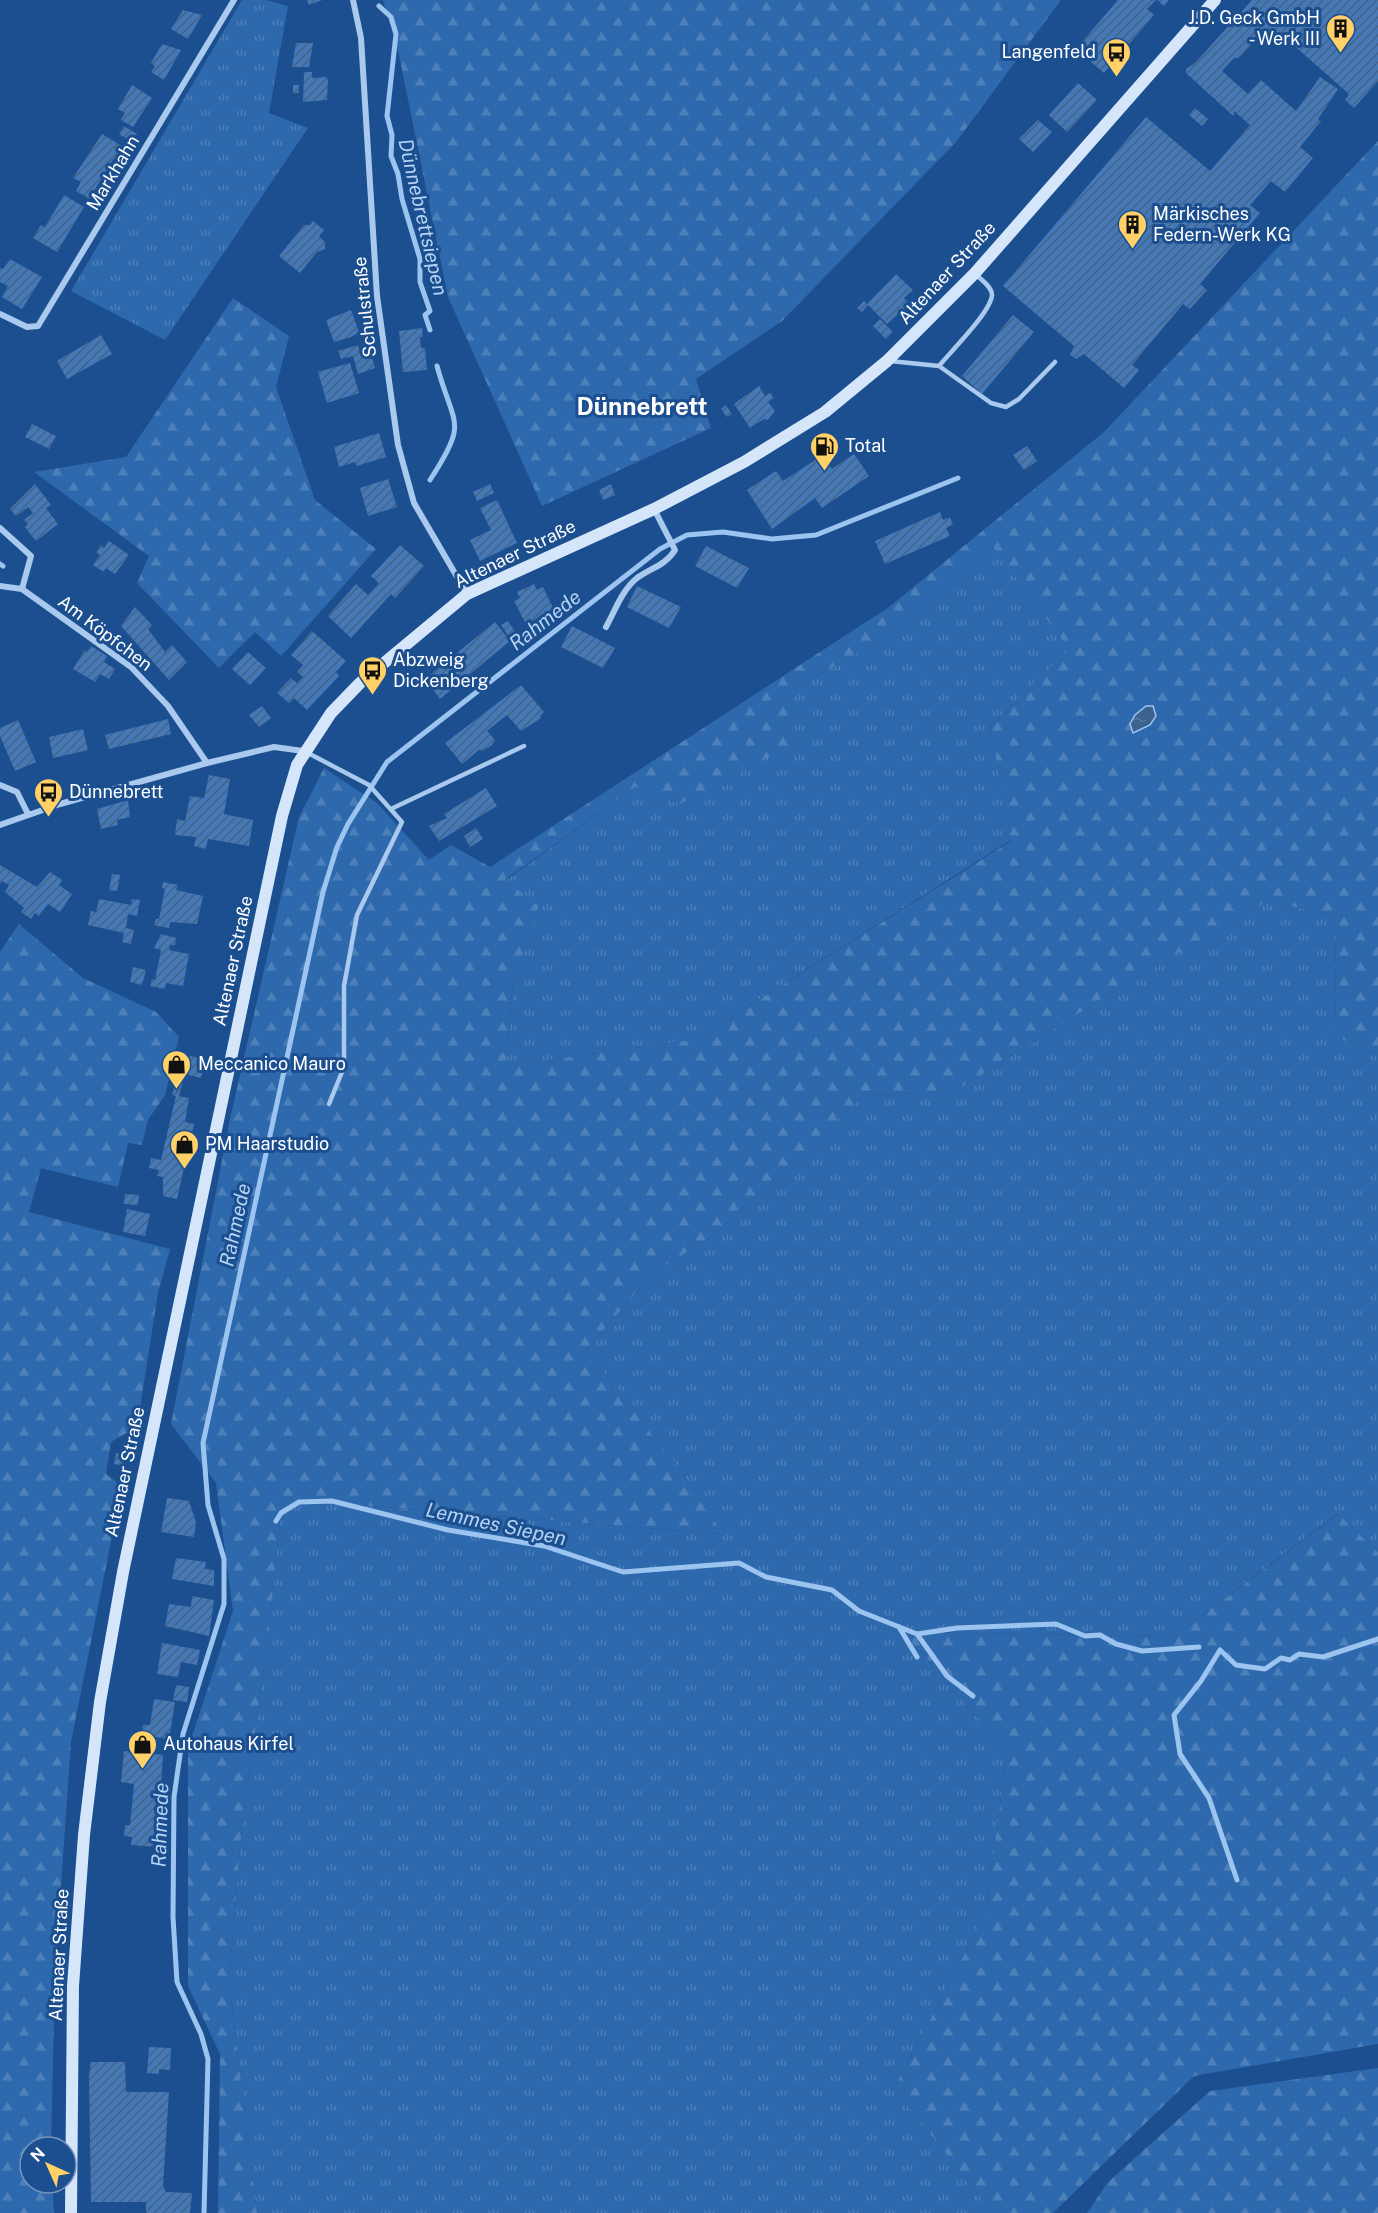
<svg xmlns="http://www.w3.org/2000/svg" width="1378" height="2213" viewBox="0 0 1378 2213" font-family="'Public Sans',sans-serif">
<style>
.grass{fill:url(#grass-tufts)}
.forest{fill:url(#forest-firs);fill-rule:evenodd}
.water{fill:url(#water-ripples);stroke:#9cc4f0;stroke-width:1.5}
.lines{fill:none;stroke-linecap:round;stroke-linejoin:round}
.stream{stroke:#9cc4f0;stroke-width:5}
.building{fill:url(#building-hatch)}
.lane{stroke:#a9c9ee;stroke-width:4.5}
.street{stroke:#a9c9ee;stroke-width:6}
.secondary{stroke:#d6e6fa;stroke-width:12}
.labels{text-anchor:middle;stroke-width:6;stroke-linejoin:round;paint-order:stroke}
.poi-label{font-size:18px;fill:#fff;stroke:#1b4f8f;text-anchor:start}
.street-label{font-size:18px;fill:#fff;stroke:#1b4f8f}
.water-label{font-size:20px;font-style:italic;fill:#b5d3f5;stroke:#1b4f8f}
.district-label{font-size:24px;font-weight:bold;fill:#fff;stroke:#1b4f8f}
</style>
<defs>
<pattern id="grass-tufts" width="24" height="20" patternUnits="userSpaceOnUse" patternTransform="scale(1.5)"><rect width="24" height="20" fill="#2e69ad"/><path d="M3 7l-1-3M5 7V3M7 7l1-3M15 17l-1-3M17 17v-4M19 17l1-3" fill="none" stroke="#4d80b9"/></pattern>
<pattern id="forest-firs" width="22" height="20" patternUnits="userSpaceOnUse" patternTransform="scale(1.5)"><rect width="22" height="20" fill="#2e69ad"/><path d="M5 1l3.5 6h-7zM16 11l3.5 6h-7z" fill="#4d80b9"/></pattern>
<pattern id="water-ripples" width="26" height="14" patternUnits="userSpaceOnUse" patternTransform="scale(1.5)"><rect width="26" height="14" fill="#3c6290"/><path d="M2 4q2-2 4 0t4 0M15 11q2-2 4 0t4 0" fill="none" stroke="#597aa1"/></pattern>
<pattern id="building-hatch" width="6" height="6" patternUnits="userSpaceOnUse" patternTransform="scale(1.5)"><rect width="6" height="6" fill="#4478b7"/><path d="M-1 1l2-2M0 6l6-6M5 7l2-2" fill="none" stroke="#486282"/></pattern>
</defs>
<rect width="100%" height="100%" fill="#1b4f8f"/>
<path class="grass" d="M242,0H266L288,6L269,113L308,128L165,340L71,291Z
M992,543L1070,649L990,726L1011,840L697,1039L506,1066L513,982L539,906L505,881L635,787L680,804L795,689L879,640Z
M1268,901L1336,916L1335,1036L1378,1056V1552L1337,1514L1175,1636L902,1632L1007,1750L986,1913L894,2088L993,2213H257L229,1983L242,1824L269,1632L282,1499L722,1534L687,1479L586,1350L653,1273L713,1236L864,1095L954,1092L1127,983Z"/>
<path class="forest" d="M383,0H1061L956,142L782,321L696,379L711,428L542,506L448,297L399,55Z
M1378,141V1056L1335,1036L1336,916L1268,901L1127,983L954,1092L864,1095L713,1236L653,1273L586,1350L687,1479L723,1534L282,1499L269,1632L242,1824L229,1983L257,2213H218L220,2054L188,1986V1749L233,1611L216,1483L171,1424L230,1119L299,817L324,768L377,803L429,860L451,845L490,867L889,607L1104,432ZM991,544L1069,649L990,726L1011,841L697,1039L506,1066L513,982L539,906L505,880L635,787L680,804L791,745L795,689L879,640Z
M233,298L289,336L276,387L315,500L376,549L281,656L255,632L219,668L137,583L149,556L34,472L126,457Z
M19,924L83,978L156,1012L179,1037L165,1095L148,1120L142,1145L128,1143L118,1187L41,1168L29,1212L170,1249L158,1293L137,1427L111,1442L106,1474L122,1486L71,1742L55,1972L51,2147H30V2183H52L54,2213H0V952Z
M1338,1514L1378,1552V2044L1194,2076L1053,2213H993L894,2088L986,1913L1007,1750L902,1632L1175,1636Z
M1378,2068V2213H1087L1108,2182L1210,2091Z"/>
<path class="water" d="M1146,706H1153L1156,716L1150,725L1133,733L1130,724L1135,715Z"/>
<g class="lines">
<path class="stream" d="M379,6L391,17L396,34L387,116L392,135L391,156L398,174L402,199L420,259V282L430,311L425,315L430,330
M430,480C469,420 454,428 437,366
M0,564L3,566
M276,1521L281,1513L299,1502L332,1501L448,1530L544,1546L623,1572L739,1563L766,1577L832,1590L859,1611L917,1634L957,1628L1056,1624L1085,1636L1100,1635L1116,1644L1142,1651L1199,1647
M899,1627L917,1657
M917,1634L947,1676L973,1696
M1237,1880L1209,1798L1180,1754L1174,1715L1201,1681L1220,1650L1236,1665L1265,1669L1281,1658L1290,1660L1299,1654L1323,1657L1378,1639
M204,2213L208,2059L201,2034L177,1982L173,1917L174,1797L183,1734L224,1604V1559L208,1505L203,1443L323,892L337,847L348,824L387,762L660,549L687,535L723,532L772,539L816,535L958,478"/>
</g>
<path class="building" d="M307,0H322L309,5Z
M1118,0H1156L1147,9L1154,15L1104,73L1076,49Z
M1157,0H1169L1164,6Z
M1252,0H1378V81L1354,108L1345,100L1349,94L1290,42L1284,47L1271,36L1269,39L1258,37L1239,58H1234L1222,71L1248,94L1261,80L1296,111L1320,77L1338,89L1318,119L1321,121L1300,147L1313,158L1285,192L1271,181L1252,203L1250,205L1260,213L1200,284L1207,290L1190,309L1183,304L1132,365L1139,370L1124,388L1084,354L1076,359L1070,355L1074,346L1003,286L1146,117L1210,171L1250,125L1234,111V116L1231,114L1186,73V69L1195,63Z
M183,10L202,15L188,39L171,29Z
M296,43H313L309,67H292Z
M162,44L181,50L164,80L151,72L155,66L151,63Z
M304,72H312V78L326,77L328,80L327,100L303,102Z
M1078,83L1097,100L1067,132L1049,115Z
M132,85L152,98L133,127L121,120L125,113L118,109Z
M293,85H299V93H293Z
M1195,108L1208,119L1202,126L1189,115Z
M1038,120L1052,132L1033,152L1019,139Z
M124,126L137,134L132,142L119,134Z
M102,134L125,148L117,160L114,158L107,169L94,191L97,192L92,200L76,191L81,182L73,178Z
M64,195L84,207L57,252L33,238L41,225L45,227Z
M313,221L324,230L319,236L325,242V249L317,252L300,273L279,256L304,225H310Z
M10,259L42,277L22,309L2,297L8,286L0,282V268L3,269Z
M896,274L913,290L904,298L909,303L903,313L900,312L887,324L868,305L862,312L857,308L864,301L867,304Z
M351,310L359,332L351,337L334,342L326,320Z
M1013,315L1034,332L982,394L962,376Z
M880,319L893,332L886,339L873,326Z
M422,328L423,337H420L421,348H425L427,370L403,372L399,331Z
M101,335L112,354L67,379L57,361Z
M358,345L360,354L370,351L375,368L358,374L353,356L341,359L338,351Z
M350,363L359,393L327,403L318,372Z
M759,386L765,396L770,393L774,398L768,402L775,411L768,420L764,419L750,428L734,404Z
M726,405L732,414L727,417L721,409Z
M32,424L56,436L49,449L25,437Z
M379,433L386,457L357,466L355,462L339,467L334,447Z
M1027,446L1037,461L1024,470L1013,455Z
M854,454L869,476L822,508L815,498L772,529L747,490L776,471L783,481L823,455L832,469Z
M388,479L397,507L368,516L360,488Z
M35,484L51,505L46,508L58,524L36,541L25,527L28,524L24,520L33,513L28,507L16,516L10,509Z
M490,484L494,493L477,501L473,492Z
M611,484L615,495L603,500L599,490Z
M497,500L517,543L480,561L470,540L491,530L480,508Z
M940,512L943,520L950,517L953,525L946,528L950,536L885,564L875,541Z
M109,541L129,555L115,574L106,568L104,572L93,565L100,555L96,552L101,545L104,548Z
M400,545L424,566L395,598L391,594L351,638L328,616L356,584L368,595L379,583L371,576Z
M706,546L749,568L737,588L695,566Z
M534,584L537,590L543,587L554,610L526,624L514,601L520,598L517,592Z
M637,586L681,607L669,628L627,607Z
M135,607L152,625L148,629L165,652L172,645L187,662L169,680L121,626Z
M508,621L516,633L509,637L501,625Z
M495,622L510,641L440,699L425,679Z
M572,626L615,648L603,668L561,647Z
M312,631L346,661L336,672L339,676L307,710L294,698L289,703L277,693L291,678L297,683L303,677L297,672L303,665L291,655Z
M91,646L107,656L104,662L115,669L109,679L100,674L95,682L73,669L85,650L87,652Z
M248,652L266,668L250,685L232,669Z
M521,685L544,712L540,716L541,718L521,731L507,715L487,731L495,740L492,745L482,751L480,749L462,764L445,743Z
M262,706L271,718L259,727L249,715Z
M168,719L171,734L109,749L105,735Z
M18,720L36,762L15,771L0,736V728Z
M83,729L88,750L53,758L49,737Z
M209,775L230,779L224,814L253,820L249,846L208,839L206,849L194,846L196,837L175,835L177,819L185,821L190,796L204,798Z
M486,788L497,806L439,841L429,826L447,818L444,814Z
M128,800L130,817L117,820L118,825L101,829L97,809Z
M476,828L483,839L470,847L464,836Z
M0,865L37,887L50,872L62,880L59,885L72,894L60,912L48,904L39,916L35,913L31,919L21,912L24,908L5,892L9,885L2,881L0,884Z
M112,874L120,875L117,891L109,890Z
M163,882L178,885L176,890L203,896L197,924L170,922L169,928L154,925L156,919H159L165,889L162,888Z
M99,899L131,905L132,899L140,900L137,916L128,914L126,928L134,930L131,944L122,942L124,933L88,925L91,911L96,912Z
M161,934L176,938L175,945H170L169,950L189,954L183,986L166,983L165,989L150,986L152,979L155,980L161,950L154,948Z
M133,967L146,970L142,985L130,982Z
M190,1056L206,1059L201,1078L185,1074Z
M179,1073L185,1074L179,1096L189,1098L185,1122L194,1124L177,1199L163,1196V1177L157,1176L159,1170L149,1168L151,1158L161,1160L176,1096L172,1095Z
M125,1194L139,1195L138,1205L124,1204Z
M127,1209L150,1214L145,1236L123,1232Z
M116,1453L125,1455L123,1466L114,1464Z
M167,1498L189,1501L196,1522L194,1537L161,1532Z
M176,1558L206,1562L205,1569L214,1570V1586L172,1579Z
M192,1596L214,1600L209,1636L165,1626L169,1604L191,1607Z
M162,1643L200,1650L197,1665L181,1662L178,1677L157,1674Z
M176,1685L189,1687L187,1702L173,1700Z
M154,1699L175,1702L169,1739L150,1736L149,1740L141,1739L143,1725H150Z
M124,1751L163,1755L157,1847L131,1845L132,1837L124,1836L125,1825H130L134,1784L121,1782Z
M149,2047L171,2048L170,2070L159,2069V2074L147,2073Z
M91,2062H125L126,2092H169L163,2186L166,2192L192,2193L190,2213H146V2202H91L89,2077Z"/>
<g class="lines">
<path class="lane" d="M890,361L939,366L991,403L1006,407L1019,399L1055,362
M939,366C950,352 991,312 992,295C992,287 981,279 975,274
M306,752L369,785L402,822L357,915L344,986V1067L329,1104
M393,808L524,746"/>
<path class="street" d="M353,0L361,38L377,296L398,445L414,503L467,594
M0,314L27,327L38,326L234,0
M0,528L31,556L22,589
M0,586L22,589L131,667L168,706L207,763
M606,627C615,611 622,590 637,578C651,568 666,565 675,550L654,509
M0,785L17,792L28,814
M0,825L60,804L207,763L274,747L303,751"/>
<path class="secondary" d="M71,2213L73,1986L84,1835L100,1702L123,1572L282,816L297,765L331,713L360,683L467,594L654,509L744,462L825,412L887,361L975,273L1215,0"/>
</g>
<defs>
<symbol id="building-pin" viewBox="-11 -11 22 30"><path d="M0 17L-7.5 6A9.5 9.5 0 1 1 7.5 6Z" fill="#ffd166" stroke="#1b4f8f"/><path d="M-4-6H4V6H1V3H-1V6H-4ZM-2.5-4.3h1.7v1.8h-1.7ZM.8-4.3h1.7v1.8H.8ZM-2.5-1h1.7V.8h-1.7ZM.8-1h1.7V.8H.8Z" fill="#111"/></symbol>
<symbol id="bus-pin" viewBox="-11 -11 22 30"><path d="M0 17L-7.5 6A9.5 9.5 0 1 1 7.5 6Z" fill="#ffd166" stroke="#1b4f8f"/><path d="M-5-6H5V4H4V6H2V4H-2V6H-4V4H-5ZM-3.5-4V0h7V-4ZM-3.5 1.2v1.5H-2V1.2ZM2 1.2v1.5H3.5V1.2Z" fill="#111"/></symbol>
<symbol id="fuel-pin" viewBox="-11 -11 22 30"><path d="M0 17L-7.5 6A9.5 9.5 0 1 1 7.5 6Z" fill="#ffd166" stroke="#1b4f8f"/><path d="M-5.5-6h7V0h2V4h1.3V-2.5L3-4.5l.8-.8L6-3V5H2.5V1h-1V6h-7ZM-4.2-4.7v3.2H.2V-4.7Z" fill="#111"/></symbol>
<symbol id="shop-pin" viewBox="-11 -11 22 30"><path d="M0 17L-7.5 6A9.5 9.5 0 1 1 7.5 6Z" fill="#ffd166" stroke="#1b4f8f"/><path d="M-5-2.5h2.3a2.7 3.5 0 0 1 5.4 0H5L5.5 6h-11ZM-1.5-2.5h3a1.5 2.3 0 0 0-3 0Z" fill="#111"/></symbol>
</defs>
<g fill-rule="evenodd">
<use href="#building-pin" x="1324" y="12" width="33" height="45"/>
<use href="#bus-pin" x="1100" y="36" width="33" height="45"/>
<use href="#building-pin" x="1116" y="208" width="33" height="45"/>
<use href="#fuel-pin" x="808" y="430" width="33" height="45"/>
<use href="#bus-pin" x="356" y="654" width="33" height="45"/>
<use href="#bus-pin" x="32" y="776" width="33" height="45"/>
<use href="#shop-pin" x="160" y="1048" width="33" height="45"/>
<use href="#shop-pin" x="168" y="1128" width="33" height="45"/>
<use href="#shop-pin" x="126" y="1728" width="33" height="45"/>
</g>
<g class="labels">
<g class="poi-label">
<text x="1320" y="24" text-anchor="end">J.D. Geck GmbH<tspan x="1320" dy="21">- Werk III</tspan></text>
<text x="1096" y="58" text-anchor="end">Langenfeld</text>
<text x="1153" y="220">Märkisches<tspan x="1153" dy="21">Federn-Werk KG</tspan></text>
<text x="845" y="452">Total</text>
<text x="393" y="666">Abzweig<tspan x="393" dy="21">Dickenberg</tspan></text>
<text x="69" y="798">Dünnebrett</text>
<text x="198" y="1070">Meccanico Mauro</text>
<text x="205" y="1150">PM Haarstudio</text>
<text x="163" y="1750">Autohaus Kirfel</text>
</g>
<g class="street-label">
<text transform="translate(113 173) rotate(-59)" y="6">Markhahn</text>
<text transform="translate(947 273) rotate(-47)" y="6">Altenaer Straße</text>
<text transform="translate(365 307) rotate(-96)" y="6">Schulstraße</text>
<text transform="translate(515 554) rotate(-26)" y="6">Altenaer Straße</text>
<text transform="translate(105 633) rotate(37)" y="6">Am Köpfchen</text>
<text transform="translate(233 961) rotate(-78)" y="6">Altenaer Straße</text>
<text transform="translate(125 1472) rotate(-78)" y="6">Altenaer Straße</text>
<text transform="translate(59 1955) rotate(-87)" y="6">Altenaer Straße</text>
</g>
<g class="water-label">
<text transform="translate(423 217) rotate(77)" y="7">Dünnebrettsiepen</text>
<text transform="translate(545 620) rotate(-38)" y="7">Rahmede</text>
<text transform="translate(235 1225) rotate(-78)" y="7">Rahmede</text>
<text transform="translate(496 1524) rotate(12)" y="7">Lemmes Siepen</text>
<text transform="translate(160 1825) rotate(-88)" y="7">Rahmede</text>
</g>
<g class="district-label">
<text x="642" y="415">Dünnebrett</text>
</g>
</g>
<g transform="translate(48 2165) rotate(315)"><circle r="28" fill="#1b4f8f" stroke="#7695bc" stroke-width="1.5"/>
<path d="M0-4.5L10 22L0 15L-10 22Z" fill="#ffd166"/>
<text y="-9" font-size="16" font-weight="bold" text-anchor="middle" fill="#ffffff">N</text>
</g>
</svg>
